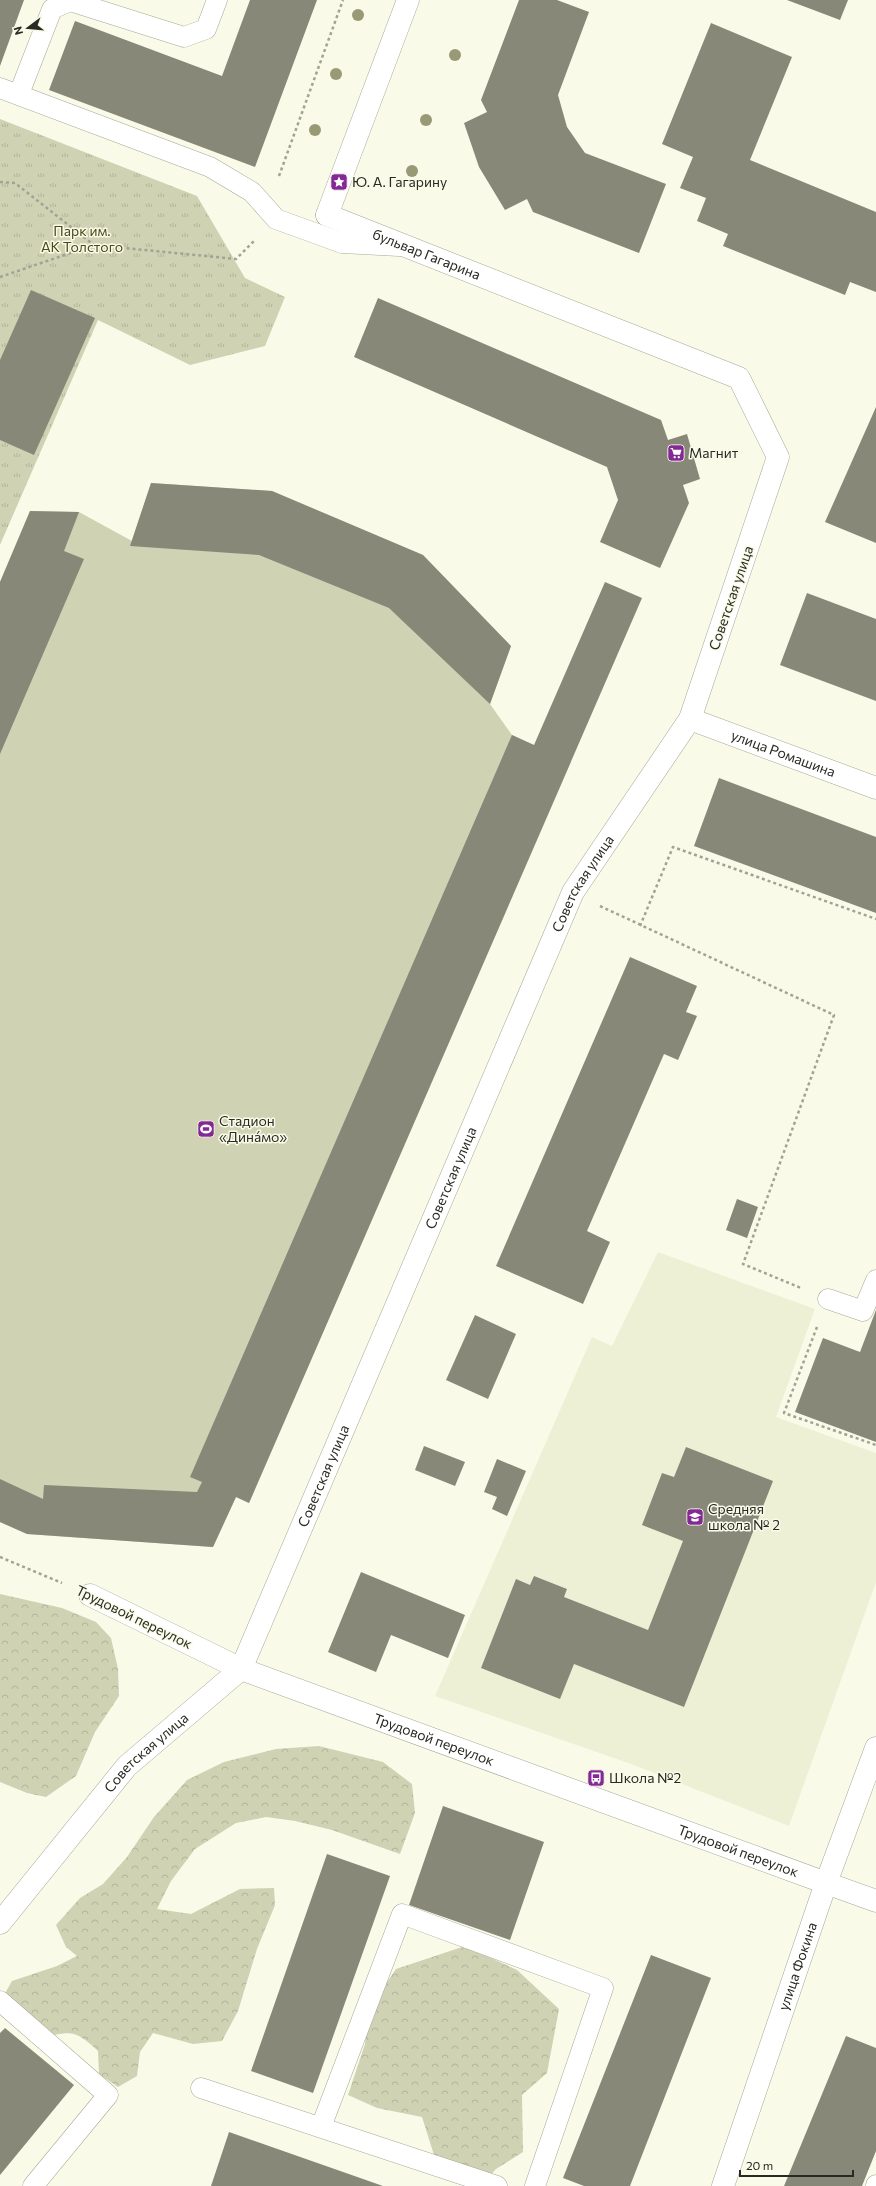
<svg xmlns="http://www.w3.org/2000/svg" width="876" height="2186" viewBox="0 0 876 2186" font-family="Commissioner,sans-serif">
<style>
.built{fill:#eef0d6}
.grass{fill:url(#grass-tufts)}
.forest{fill:url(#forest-crowns)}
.pitch{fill:#d0d2b4}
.building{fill:#878878}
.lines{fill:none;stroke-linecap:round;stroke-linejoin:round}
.service-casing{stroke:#a6a896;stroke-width:21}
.pedestrian-casing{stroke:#a6a896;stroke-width:23}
.minor-casing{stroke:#a6a896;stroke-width:23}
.secondary-casing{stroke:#a6a896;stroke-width:23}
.path{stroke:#a1a395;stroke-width:2.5;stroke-dasharray:3 3;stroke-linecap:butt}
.service{stroke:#fff;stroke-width:20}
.pedestrian{stroke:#fff;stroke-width:22}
.minor{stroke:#fff;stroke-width:22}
.secondary{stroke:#fff;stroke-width:22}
.tree{fill:#989a75}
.labels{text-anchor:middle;stroke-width:3;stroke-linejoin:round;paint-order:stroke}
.poi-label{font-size:14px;fill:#292a23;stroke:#f9fbe8;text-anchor:start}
.park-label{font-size:14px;fill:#494a17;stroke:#f9fbe8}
.street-label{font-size:14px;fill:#292a23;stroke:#f9fbe8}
</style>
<defs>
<pattern id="grass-tufts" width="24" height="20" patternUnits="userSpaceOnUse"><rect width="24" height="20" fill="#d0d2b4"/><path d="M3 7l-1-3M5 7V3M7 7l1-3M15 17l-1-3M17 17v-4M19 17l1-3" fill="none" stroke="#b3b49a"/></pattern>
<pattern id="forest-crowns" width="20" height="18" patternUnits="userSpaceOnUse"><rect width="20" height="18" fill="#d0d2b4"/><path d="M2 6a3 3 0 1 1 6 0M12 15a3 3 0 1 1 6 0" fill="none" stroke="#b3b49a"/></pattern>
</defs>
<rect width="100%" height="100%" fill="#f9fbe8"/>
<path class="built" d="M658,1252L815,1309L776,1417L876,1453V1582L789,1826L631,1764L435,1696L592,1337L612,1346Z"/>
<path class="grass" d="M0,119L197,196L245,278L285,297L265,346L190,365L98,320L0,545Z"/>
<path class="forest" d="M0,1594L62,1608L96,1622L111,1638L118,1669L119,1696L95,1732L76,1776L46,1797L27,1793L0,1782Z
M319,1746L383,1762L412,1784L415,1813L400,1854L332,1830L295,1821L266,1817L236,1823L195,1849L171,1881L157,1909L191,1914L240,1889L274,1888L275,1905L257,1949L238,2011L222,2041L193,2044L153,2033L140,2052L137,2076L118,2087L99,2074L98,2051C73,2028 71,2032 39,2038L3,1997L12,1981L57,1966L77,1956L66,1947L56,1925L80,1898L103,1884L127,1857L154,1817L187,1780L224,1762L276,1749Z
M465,1946L517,1970L559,2009L547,2073L522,2095L523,2152L496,2169L480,2186L440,2174L422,2117L377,2108L348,2095L365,2044L369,2009L396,1969Z"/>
<path class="pitch" d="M151,483L272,491L423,555L511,646L490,704L512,735L571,762L249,1503L236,1497L213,1547L27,1534L0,1522V582L30,511L79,512L132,541Z"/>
<path class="building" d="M0,0H24L0,66Z
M250,0H317L255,167L49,90L75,21L222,76Z
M519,0H557L589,12L558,95L567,127L585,153L666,184L639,253L533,212L527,199L505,210L479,167L464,123L487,112L481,100Z
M787,0H848L840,20Z
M711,23L792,57L750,160L876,212V292L850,282L845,295L723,246L728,234L697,221L706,198L680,188L693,157L662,144Z
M31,290L95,318L34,455L0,440V360Z
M378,298L661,420L668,440L687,434L700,479L683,485L689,503L660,568L600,542L618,500L607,467L354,357Z
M876,407V543L825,522Z
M151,483L272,491L423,555L511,646L490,704L389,608L259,555L130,546Z
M30,511L79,512L64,551L84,559L0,754V582Z
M605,582L642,598L249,1503L236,1497L213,1547L27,1534L0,1522V1479L43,1499L44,1485L197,1492L202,1482L190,1477L512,735L534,745Z
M807,593L876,619V701L780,665Z
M719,778L876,837V913L694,846Z
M630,957L697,986L686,1012L697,1016L678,1060L664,1054L587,1231L610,1242L583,1304L496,1266Z
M737,1199L758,1207L747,1238L726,1230Z
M876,1310V1442L795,1412L823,1338L860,1352Z
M475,1315L516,1334L488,1399L446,1380Z
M424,1446L465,1462L455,1486L415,1470Z
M686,1447L773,1481L684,1707L574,1664L560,1699L481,1668L516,1579L530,1585L534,1576L567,1589L564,1597L648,1630L683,1541L642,1525L662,1473L674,1477Z
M497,1459L526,1471L507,1516L492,1509L497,1497L484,1492Z
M361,1572L465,1615L448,1658L391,1635L376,1672L328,1652Z
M443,1806L544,1842L510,1940L409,1905Z
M327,1854L390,1876L313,2093L251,2071Z
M651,1955L711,1978L630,2186H584L563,2178Z
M5,2028L74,2085L0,2175V2033Z
M846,2036L876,2048V2151L862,2186H784Z
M229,2132L383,2186H211Z"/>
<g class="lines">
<defs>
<path id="service" d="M0,88L210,167L252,192L276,219L342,243L399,246
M19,94L52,9L70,1L184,37L206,29L217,0
M828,1299L863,1311L876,1280
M0,2001L108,2095L33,2186
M201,2088L497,2186
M321,2127L402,1914L603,1988L535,2186
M876,2186V2185"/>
<g id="pedestrian">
<path d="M327,215L408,0"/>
<path id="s1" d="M241,1669L573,892L690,719"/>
</g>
<g id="minor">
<path id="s2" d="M327,215L739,378L778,457L690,719L876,788"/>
<path d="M90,1595L241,1669"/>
<path d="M826,1883L876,1901"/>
</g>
<g id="secondary">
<path id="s3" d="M0,1923L127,1766L241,1669L826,1883"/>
<path id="s4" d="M723,2186L826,1883L876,1748"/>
</g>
</defs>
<use href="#service" class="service-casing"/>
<use href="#pedestrian" class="pedestrian-casing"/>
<use href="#minor" class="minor-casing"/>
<use href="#secondary" class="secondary-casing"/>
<path class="path" d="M279,176L343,0
M0,182L15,183L94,245
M0,277L94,245L236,259L254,241
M600,906L834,1015L743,1264L801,1288
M640,926L673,847L876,919
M817,1327L784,1413L876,1445
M0,1557L62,1583"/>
<use href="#service" class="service"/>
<use href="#pedestrian" class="pedestrian"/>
<use href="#minor" class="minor"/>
<use href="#secondary" class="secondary"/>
</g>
<g class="tree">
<circle cx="358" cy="15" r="6"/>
<circle cx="455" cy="55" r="6"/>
<circle cx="336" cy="74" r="6"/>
<circle cx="426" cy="120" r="6"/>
<circle cx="315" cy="130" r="6"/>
<circle cx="412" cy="171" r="6"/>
</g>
<defs>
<symbol id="sight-square" viewBox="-11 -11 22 22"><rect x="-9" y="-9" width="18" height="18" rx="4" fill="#832995" stroke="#f9fbe8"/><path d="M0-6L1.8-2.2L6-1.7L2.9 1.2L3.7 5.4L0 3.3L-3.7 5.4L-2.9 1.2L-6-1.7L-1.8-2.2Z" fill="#fff"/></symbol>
<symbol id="supermarket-square" viewBox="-11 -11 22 22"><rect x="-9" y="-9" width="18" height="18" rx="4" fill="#832995" stroke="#f9fbe8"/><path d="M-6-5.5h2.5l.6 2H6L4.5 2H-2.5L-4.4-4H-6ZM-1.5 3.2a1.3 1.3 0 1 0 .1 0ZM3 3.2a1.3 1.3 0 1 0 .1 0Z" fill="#fff"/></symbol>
<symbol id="stadium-square" viewBox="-11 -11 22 22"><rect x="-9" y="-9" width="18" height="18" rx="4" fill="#832995" stroke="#f9fbe8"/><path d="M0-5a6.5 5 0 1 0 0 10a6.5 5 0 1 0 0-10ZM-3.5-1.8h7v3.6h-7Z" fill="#fff"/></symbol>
<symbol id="school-square" viewBox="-11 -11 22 22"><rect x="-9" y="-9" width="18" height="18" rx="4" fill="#832995" stroke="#f9fbe8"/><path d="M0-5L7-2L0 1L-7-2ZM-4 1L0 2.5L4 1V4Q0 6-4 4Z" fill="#fff"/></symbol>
<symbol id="bus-square" viewBox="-11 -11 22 22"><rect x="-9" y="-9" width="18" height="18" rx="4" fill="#832995" stroke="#f9fbe8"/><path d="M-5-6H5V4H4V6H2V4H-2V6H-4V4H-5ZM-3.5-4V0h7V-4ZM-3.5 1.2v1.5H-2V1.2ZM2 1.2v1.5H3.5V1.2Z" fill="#fff"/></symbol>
</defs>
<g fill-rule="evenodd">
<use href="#sight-square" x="329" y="172" width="20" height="20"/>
<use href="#supermarket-square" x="666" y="443" width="20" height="20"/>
<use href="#stadium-square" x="196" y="1119" width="20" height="20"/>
<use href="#school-square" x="685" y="1507" width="20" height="20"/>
<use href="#bus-square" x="586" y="1768" width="20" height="20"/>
</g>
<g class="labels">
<g class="poi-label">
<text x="352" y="187">Ю. А. Гагарину</text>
<text x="689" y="458">Магнит</text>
<text x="219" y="1126">Стадион<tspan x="219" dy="16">«Дина́мо»</tspan></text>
<text x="708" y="1514">Средняя<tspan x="708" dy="16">школа № 2</tspan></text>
<text x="609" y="1783">Школа №2</text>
</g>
<g class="park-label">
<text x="82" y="236">Парк им.<tspan x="82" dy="16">АК Толстого</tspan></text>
</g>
<g class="street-label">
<text dy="5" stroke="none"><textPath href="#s2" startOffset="107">бульвар Гагарина</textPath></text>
<text transform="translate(731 598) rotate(-71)" y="5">Советская улица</text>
<text dy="5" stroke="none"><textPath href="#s2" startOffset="907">улица Ромашина</textPath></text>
<text dy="5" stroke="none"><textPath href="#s1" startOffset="857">Советская улица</textPath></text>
<text dy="5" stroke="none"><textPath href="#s1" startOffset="534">Советская улица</textPath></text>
<text dy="5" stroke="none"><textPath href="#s1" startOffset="210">Советская улица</textPath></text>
<text transform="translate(134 1617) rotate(26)" y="5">Трудовой переулок</text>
<text dy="5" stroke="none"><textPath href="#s3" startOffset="557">Трудовой переулок</textPath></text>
<text dy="5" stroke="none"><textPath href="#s3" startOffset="225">Советская улица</textPath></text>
<text dy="5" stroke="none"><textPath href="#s3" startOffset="881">Трудовой переулок</textPath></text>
<text dy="5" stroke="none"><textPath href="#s4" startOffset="232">улица Фокина</textPath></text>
</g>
</g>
<g transform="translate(28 28) rotate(254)" stroke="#f9fbe8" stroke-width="3" paint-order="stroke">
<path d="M0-3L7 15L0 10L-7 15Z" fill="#292a23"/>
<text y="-6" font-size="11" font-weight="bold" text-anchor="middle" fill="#292a23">N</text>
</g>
<path d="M740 2170v6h113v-6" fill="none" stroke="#292a23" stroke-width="2"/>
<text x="746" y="2170" font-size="12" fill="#292a23" stroke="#f9fbe8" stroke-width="3" paint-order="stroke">20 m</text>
</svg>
